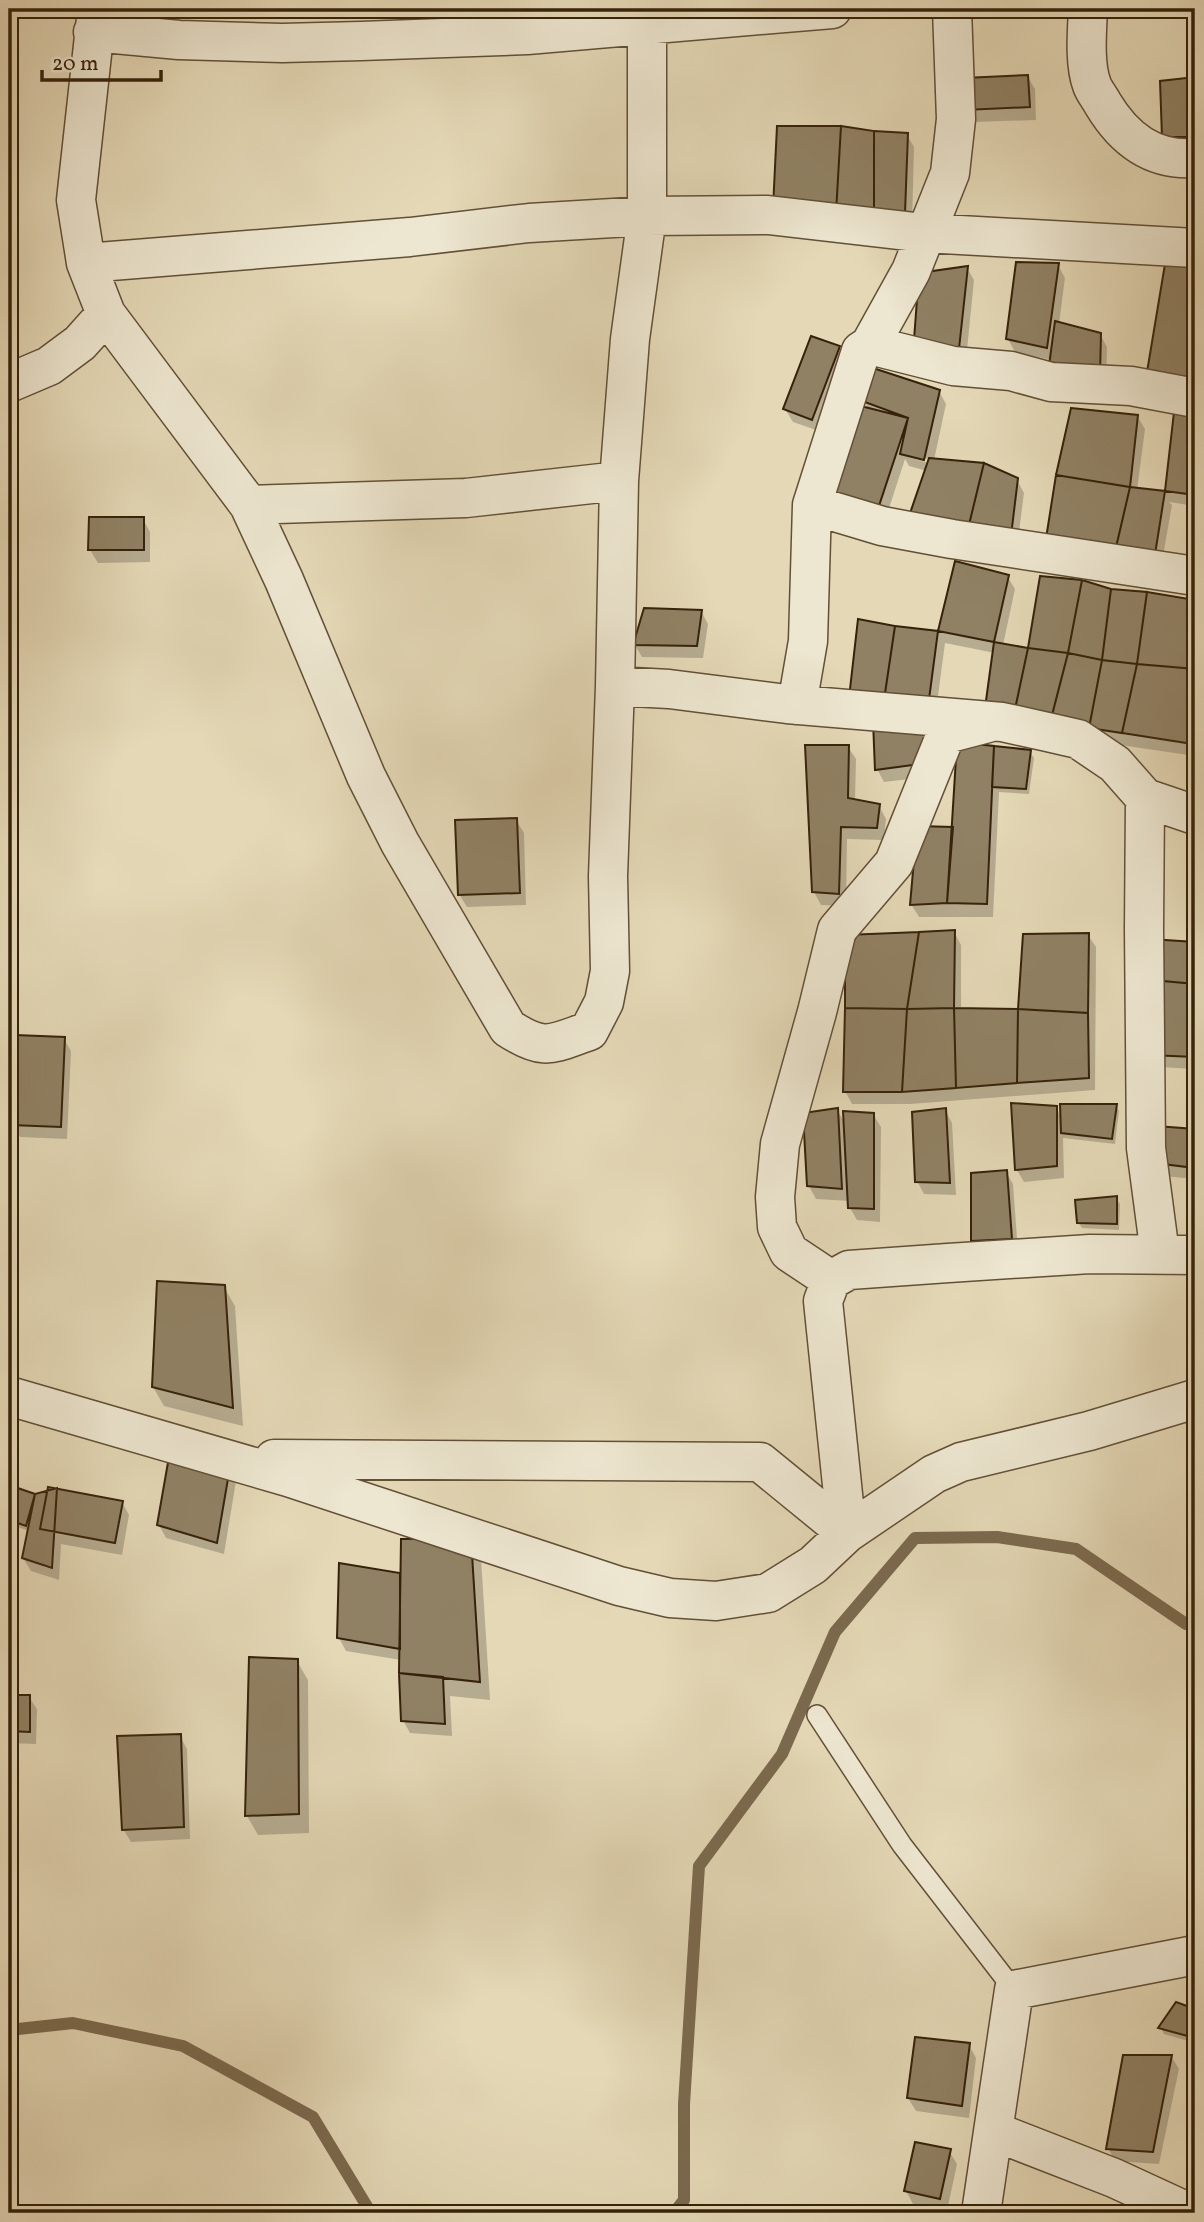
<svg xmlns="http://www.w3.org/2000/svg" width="1204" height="2222" viewBox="0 0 1204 2222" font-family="Vollkorn,serif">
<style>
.shadow{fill:#0003;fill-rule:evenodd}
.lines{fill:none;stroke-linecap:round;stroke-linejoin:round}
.stream{stroke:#7b6a4f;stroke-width:12}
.building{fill:#908164;stroke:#36220b;stroke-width:2}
.lane-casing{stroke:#625036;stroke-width:22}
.street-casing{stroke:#625036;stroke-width:41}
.lane{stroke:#ede6d0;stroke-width:19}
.street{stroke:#ede6d0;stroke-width:38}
</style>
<rect width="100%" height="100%" fill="#e4d8b6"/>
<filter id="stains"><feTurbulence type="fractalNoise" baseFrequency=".00286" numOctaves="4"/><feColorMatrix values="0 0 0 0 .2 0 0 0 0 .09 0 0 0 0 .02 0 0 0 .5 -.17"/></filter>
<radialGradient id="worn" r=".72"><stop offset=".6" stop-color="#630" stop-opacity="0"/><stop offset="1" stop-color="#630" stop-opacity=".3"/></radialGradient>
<path class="shadow" d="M1027,76L1035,89L1036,120L974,122L967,109Z
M1195,79V149H1171L1161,83Z
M907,135L914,147L912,225L782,220Z
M1195,261V391L1157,385Z
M1058,265L1065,278L1059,324L1100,334L1107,347L1106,388L1052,360L1015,352L1008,339Z
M967,268L974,280L965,370L915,352Z
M839,348L846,360L819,431L793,422L785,409Z
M939,391L946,404L934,460L1017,480L1024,493L1016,555L927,471L909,466L905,459L881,533L869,410L864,401ZM908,454L933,460L932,464L908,457Z
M1195,415V506L1169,502L1172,505L1160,573L1054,558L1137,416L1145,429L1137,490L1170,493L1167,490Z
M143,519L150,532V562L98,563L90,550Z
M956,563L1007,576L1015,589L1003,645L1029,650L1110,590L1195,603V756L1059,736L995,653L945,643L935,719L859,621L939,633Z
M701,611L708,624L703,658L642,657L635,645Z
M875,723L935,776L884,782L877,769Z
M959,744L1030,752L1034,758L1029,794L999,792L993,917H919L911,904L953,829Z
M848,747L856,759L855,801L879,806L886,819L884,840L847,839L846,906L821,905L814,892Z
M516,820L524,833L526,905L467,907L459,894Z
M954,932L961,945V1010L1019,1011L1088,935L1096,947L1095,1090L910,1104H852L845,1091Z
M1152,941L1195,944V1069L1158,1067Z
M64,1039L71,1051L67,1139L20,1137L13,1124Z
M1116,1106L1119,1111L1115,1144L1063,1138L1064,1178L1024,1182L1017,1170L1056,1108L1062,1118Z
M837,1110L845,1123L873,1114L881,1127L880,1222L857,1220L850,1208L849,1201L816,1199L809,1186Z
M945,1110L952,1123L956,1195L924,1194L917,1181Z
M1158,1128L1195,1131V1179L1164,1176Z
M1006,1172L1013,1184L1018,1251L980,1253L973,1240Z
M1116,1198L1120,1204L1119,1230L1082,1228L1078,1222Z
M224,1287L235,1306L243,1426L164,1406L153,1387Z
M172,1454L236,1481L224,1554L166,1538L159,1525Z
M9,1487L36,1498L122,1502L129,1515L122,1555L61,1544L59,1580L31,1571L23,1558L29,1531L9,1524Z
M402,1541L481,1558L490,1700L450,1696L452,1736L410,1733L403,1720L401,1660L346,1651L339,1638L399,1575L402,1580Z
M297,1661L308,1680L309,1833L258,1835L247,1816Z
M9,1697H29L37,1709L36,1744L9,1743Z
M180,1736L187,1749L190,1839L131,1842L123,1829Z
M1177,2004L1195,2011V2043L1164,2034L1161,2028Z
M969,2045L976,2058L969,2118L916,2111L908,2098Z
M1171,2056L1179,2069L1159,2164L1115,2161L1108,2148Z
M949,2151L957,2164L947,2211L913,2204L906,2191Z"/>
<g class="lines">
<path class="stream" d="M9,2030L73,2023L183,2046L313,2117L371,2213
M674,2213L684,2200V2104L699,1866L782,1754L835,1632L915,1538L997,1537L1076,1549L1186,1624L1195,1618"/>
</g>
<path class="building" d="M1028,75L1030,107L965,110L964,78Z
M1195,77V137H1162L1160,81Z
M777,126H841L836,213L773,208Z
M841,126L874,131V213H836Z
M874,131L908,133L905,213H874Z
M1166,258L1195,259V348L1187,384L1147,372Z
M1016,262L1059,263L1047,348L1006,339Z
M968,266L958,358L913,353L919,273Z
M1055,321L1101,333L1100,376L1048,373Z
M811,336L840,346L812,420L783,409Z
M873,368L940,390L924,460L900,454L908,418L862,401Z
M853,404L908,418L874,521L821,505Z
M1071,408L1138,415L1130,487L1056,475Z
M1174,412L1195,413V495L1165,491Z
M929,458L984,463L966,537L907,522Z
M984,463L1018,478L1010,544L966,537Z
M1056,475L1130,487L1114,556L1045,545Z
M1130,487L1165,491L1154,561L1114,556Z
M89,517H144V550H88Z
M955,561L1009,575L994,642L938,631Z
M1040,576L1082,580L1068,653L1028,648Z
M1082,580L1111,589L1102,660L1068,653Z
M1111,589L1147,592L1137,664L1102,660Z
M1147,592L1195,600V669L1137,664Z
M644,608L702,610L697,646L633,645Z
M858,619L895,626L884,700L849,698Z
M895,626L938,631L928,707L884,700Z
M994,642L1028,648L1014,714L985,708Z
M1028,648L1068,653L1050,723L1014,714Z
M1068,653L1102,660L1089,728L1050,723Z
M1102,660L1137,664L1122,733L1089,728Z
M1137,664L1195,669V731L1193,744L1122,733Z
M873,721L926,730L928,763L875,770Z
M957,742L994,746L987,904L947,903Z
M805,745H849L848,798L880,804L877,828L841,827L839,894L812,892Z
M994,746L1031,750L1026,789L992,787Z
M517,818L520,893L458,895L455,820Z
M917,826L953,827L947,903L910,905Z
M955,930L954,1008L907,1009L919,932Z
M919,932L907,1009L845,1008V935Z
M1089,933L1088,1013L1018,1009L1023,934Z
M1150,939L1195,942V984L1152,980Z
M1152,980L1195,984V1057L1149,1055Z
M845,1008L907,1009L902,1092H843Z
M954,1008L956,1088L902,1092L907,1009Z
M954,1008L1018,1009L1017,1083L956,1088Z
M1018,1009L1088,1013L1089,1078L1017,1083Z
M15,1035L65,1037L61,1127L11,1125Z
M1011,1103L1057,1106V1166L1015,1170Z
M1060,1104H1117L1112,1139L1061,1133Z
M838,1108L842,1189L807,1186L803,1113Z
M946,1108L950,1183L915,1182L912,1112Z
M843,1111L874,1113V1209L848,1208Z
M1156,1126L1195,1129V1168L1155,1163Z
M1007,1170L1012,1239L971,1241V1173Z
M1117,1196V1224L1077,1223L1075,1200Z
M157,1281L225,1285L233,1408L152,1387Z
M170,1451L230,1467L217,1543L157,1525Z
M9,1485L35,1494L26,1526L9,1520Z
M48,1487L123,1501L115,1543L40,1529Z
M57,1488L52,1568L22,1558L35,1494Z
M471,1538L480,1682L399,1673L401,1539Z
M339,1563L400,1573V1649L337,1638Z
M249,1657L298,1659L299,1814L245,1816Z
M399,1673L443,1677L445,1724L401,1721Z
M9,1695H30V1732L9,1731Z
M181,1734L184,1827L122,1830L117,1736Z
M1176,2002L1195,2009V2038L1158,2028Z
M915,2037L970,2043L962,2106L907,2098Z
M1123,2055H1172L1153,2152L1106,2149Z
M915,2142L951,2149L940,2199L904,2191Z"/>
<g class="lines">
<defs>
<path id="lane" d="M817,1715L902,1845L1014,1990"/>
<path id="street" d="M97,9L76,200L86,263L97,291L106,314L249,505L284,580L366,776L400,843L508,1028C545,1052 551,1044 589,1031L604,1002L610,971L608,876L615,686L619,481L630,339L647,216V9
M1088,9C1087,31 1084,64 1092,85C1094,91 1100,98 1103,104C1124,139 1153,161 1195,158
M93,32L179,40L282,43L361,41L527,35L832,9
M86,263L410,237L529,223L647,216L768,215L924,233L1195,248
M870,345L953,366L1011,371L1051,382L1131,386L1195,398
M9,383L49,366L80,343L106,314
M249,505L466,498L619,481
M812,505L882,526L952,539L1195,576
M615,686L669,689L787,704L1002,722L1043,731L1078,739L1115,764L1145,798L1195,815
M797,705L808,641L812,505L861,351L870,345L911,271L950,173L956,119L952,9
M1145,798L1144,929L1146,1148L1160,1254
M831,1280L849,1270L948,1263L1090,1254L1195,1255
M9,1396L288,1477L619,1586L670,1598L716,1601L768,1593L813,1565L847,1533L934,1474L961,1462L1089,1431L1195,1399
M274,1459L760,1462L847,1533
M847,1533L823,1301L831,1280L789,1252L777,1227L775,1197L780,1144L817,1012L837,930L894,863L946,734L988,723
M993,2131L1114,2178L1179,2208L1185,2213
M981,2213L1014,1990L1195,1955"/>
</defs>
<use href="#lane" class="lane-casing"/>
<use href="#street" class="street-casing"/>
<use href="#lane" class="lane"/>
<use href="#street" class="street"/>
</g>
<rect width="1204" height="2222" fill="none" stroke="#e4d8b6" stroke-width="35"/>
<rect x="10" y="10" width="1183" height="2201" fill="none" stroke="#36220b" stroke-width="3.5"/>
<rect x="18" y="18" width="1169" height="2187" fill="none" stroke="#36220b" stroke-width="2"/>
<path d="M42 70v10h119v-10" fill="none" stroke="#36220b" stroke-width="3.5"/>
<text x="52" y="70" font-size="21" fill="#36220b" stroke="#ede6d0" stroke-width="5" paint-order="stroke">20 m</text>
<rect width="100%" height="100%" filter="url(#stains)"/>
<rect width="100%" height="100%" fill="url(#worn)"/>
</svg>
